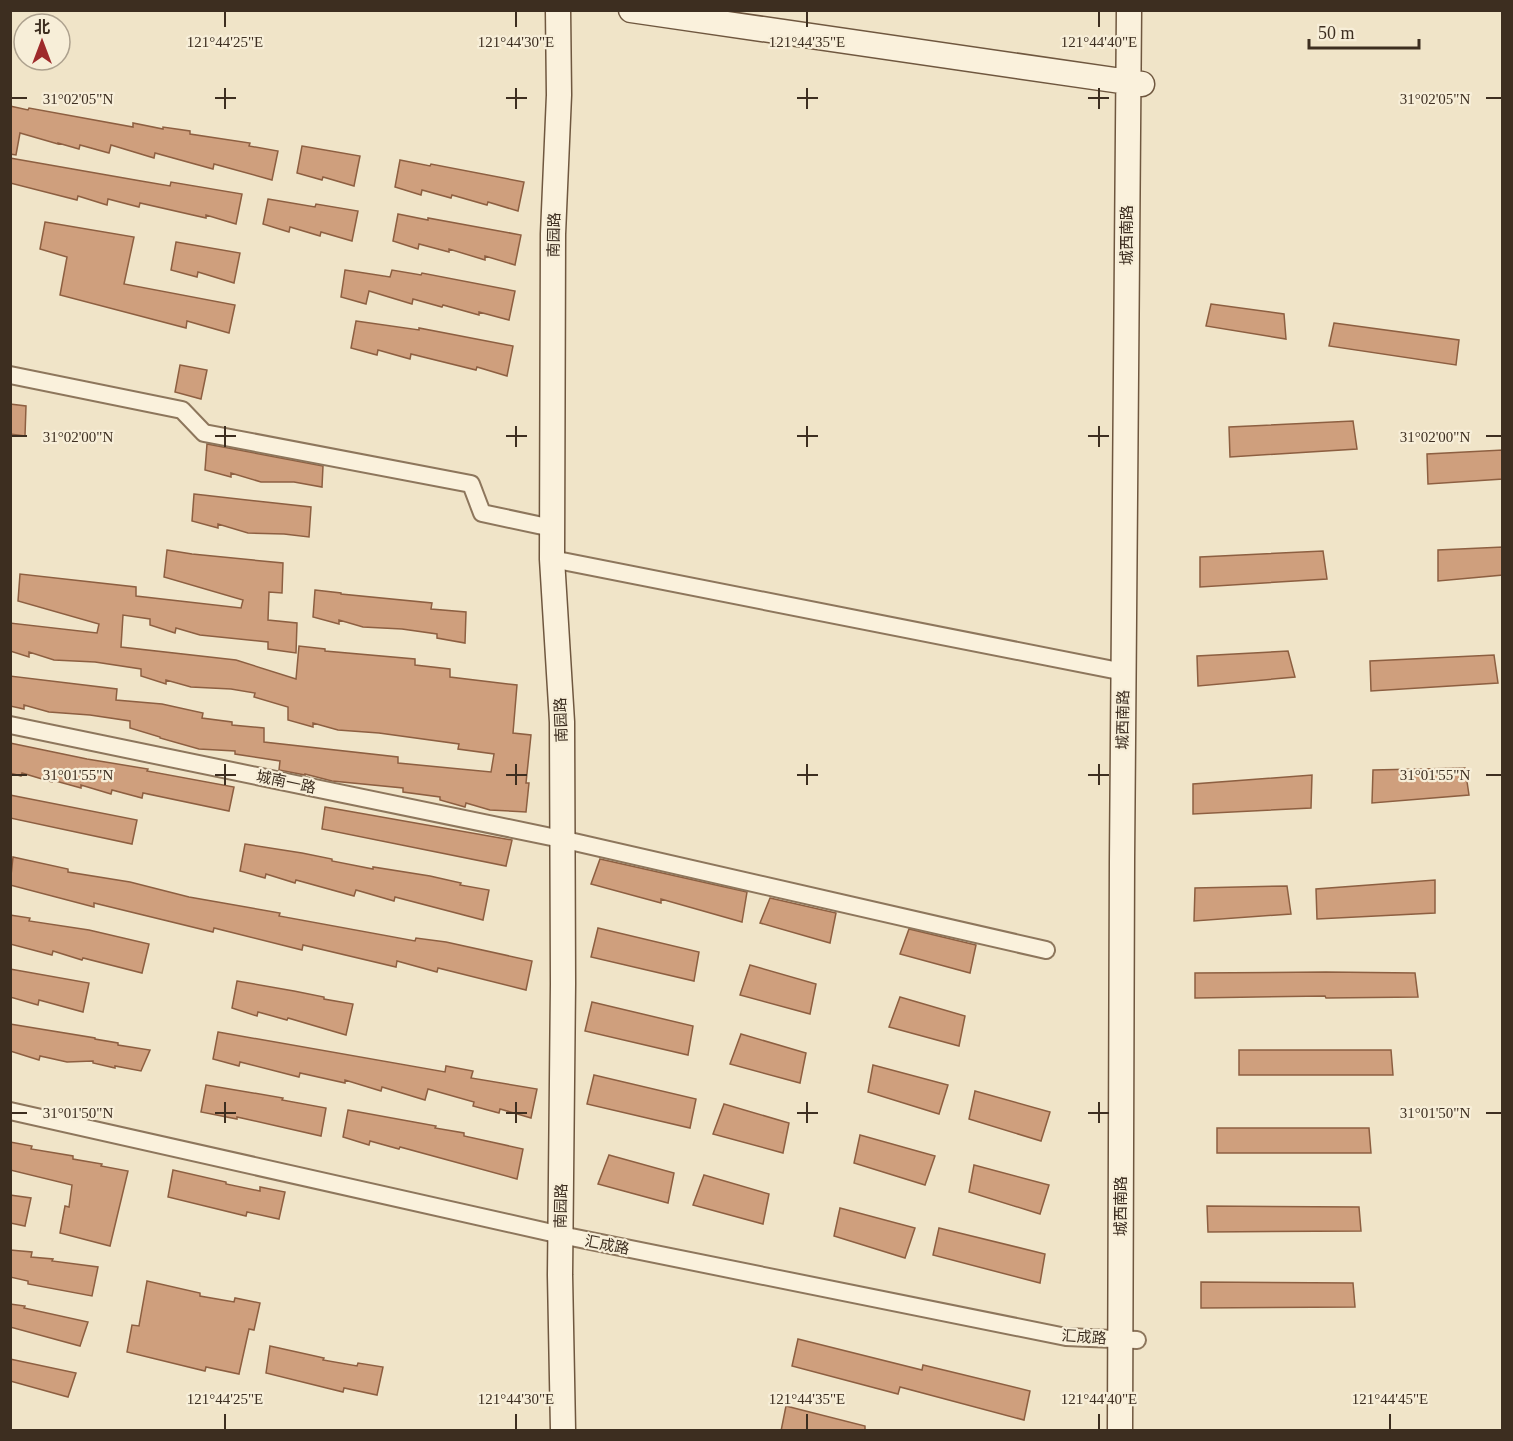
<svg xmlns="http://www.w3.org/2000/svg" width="1513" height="1441" viewBox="0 0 1513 1441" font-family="'Times New Roman','Noto Sans SC',serif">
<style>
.building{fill:#cf9f7d;stroke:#8d5f41;stroke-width:1.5}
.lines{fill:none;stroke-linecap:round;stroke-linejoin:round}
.street-casing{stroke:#8d765c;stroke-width:20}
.secondary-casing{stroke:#6f573f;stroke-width:27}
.street{stroke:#faf1dc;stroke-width:16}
.secondary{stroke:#faf1dc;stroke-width:24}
.ticks{fill:none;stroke:#3d2e20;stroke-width:2}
.labels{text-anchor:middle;stroke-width:4.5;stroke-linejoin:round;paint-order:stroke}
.street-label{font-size:15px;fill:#3d2e20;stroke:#f7eed8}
.ticks-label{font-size:15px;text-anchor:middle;fill:#3d2e20;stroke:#f7eed8;stroke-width:4.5;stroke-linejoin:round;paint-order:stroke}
</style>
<rect width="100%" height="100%" fill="#f0e4c8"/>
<path class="building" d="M10,106L28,110L29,108L133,127V123L163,129V127L190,131V134L250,143L249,146L278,151L272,180L214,164L213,169L155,153L154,158L111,145L109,153L80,145L79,149L58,143V144L20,133L16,155L10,154Z
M302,146L360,156L354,186L323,177L322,180L297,173Z
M10,158L141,181L170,186L171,182L242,194L236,224L206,215V218L140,203L139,207L108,199L107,205L78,196L77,200L10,183Z
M400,160L430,166L431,164L524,182L518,211L488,202L487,205L452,195L451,198L422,190L421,195L395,187Z
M268,199L315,207L316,204L358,211L352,241L321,232L320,236L290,227L289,232L263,224Z
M398,214L428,220V218L521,235L515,265L485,256V260L449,249V252L419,244L418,249L393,241Z
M45,222L134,237L124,284L235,305L229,333L187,321L186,328L60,295L67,257L40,249Z
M176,242L240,253L234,283L198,272L197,277L171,270Z
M345,270L390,277L392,270L421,275L422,273L515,291L509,320L479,312V315L443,305L442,307L413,299L412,304L369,291L366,304L341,297Z
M1211,304L1284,314L1286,339L1206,326Z
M356,321L419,330V328L513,346L507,376L477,367L476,370L411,354L410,359L378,350L377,355L351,348Z
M1334,323L1459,340L1456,365L1329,346Z
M180,365L207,370L201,399L175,392Z
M10,404L26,406L25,436L10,434Z
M1353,421L1357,449L1230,457L1229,427Z
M207,444L323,466L322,487L294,482H261L231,473V477L205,470Z
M1503,450V479L1428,484L1427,454Z
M194,494L311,507L309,537L284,534L248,533L218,524V528L192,521Z
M1503,547V575L1438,581V550Z
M167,550L192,554L283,563L282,593L269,592L268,620L297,623L296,653L268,649V642L200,635L176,628L175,633L150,625V619L123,615L121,647L236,660L296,679L299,646L325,649V651L415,659V665L450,669V677L517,685L513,733L531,735L526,783H529L526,812L490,810L466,803L465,807L440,800V797L403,792V788L332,781L305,774V775L279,770L280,761L235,754V751L199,749L160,738V737L130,728V721L90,715L49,712L24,705V709L10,706V676L117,689L116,700L162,704L203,713L202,718L232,722V725L264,728V742L398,757V763L491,772L494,754L458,749L459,744L379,733L338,730L313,723V727L288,720V707L254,697L255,693L231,689L191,687L166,680V684L141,676V669L95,662L54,660L29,652V657L10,651V623L97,633L99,624L18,601L20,574L136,587V596L241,608L243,600L164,577Z
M1323,551L1327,579L1200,587V557Z
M315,590L341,593V594L432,603L431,609L466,612L465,643L437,638V634L402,629L363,627L339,620V624L313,617Z
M1288,651L1295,677L1198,686L1197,656Z
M1494,655L1498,683L1371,691L1370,661Z
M10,743L87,759L148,769L147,771L234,787L229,811L143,793L142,798L112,790L111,794L81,785V788L52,780V782L22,773L21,776L10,773Z
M1465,768L1469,795L1372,803L1373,770Z
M1312,775L1311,808L1193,814V784Z
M10,795L137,820L132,844L10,818Z
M325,807L512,840L506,866L322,829Z
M245,844L302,853L332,859V861L373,869V867L430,876L461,883L460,885L489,890L483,920L395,897L394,901L356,890L354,896L296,880L295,883L266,874L265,878L240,871Z
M13,857L68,869V872L130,882L189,897L280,913L279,916L415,941L416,938L446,942L532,961L526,990L438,968L437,972L397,961L396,967L303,945L302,950L214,928L213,932L94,903V907L10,885Z
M600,859L747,892L742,922L661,899V903L591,884Z
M1435,880V913L1317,919L1316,889Z
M1287,886L1291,914L1194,921L1195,888Z
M770,898L836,913L830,943L760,923Z
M10,915L30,918L29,921L89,930L149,944L142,973L83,958L82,960L53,951L52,955L10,944Z
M598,928L699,952L694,981L591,957Z
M909,929L976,945L970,973L900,954Z
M750,965L816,984L810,1014L740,995Z
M10,969L89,983L83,1012L39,1000L38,1005L10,997Z
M1326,972L1415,973L1418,997L1326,998L1325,996L1195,998V973Z
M237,981L294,991L324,997V999L353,1004L346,1035L288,1018L287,1020L258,1012L257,1016L232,1008Z
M900,997L965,1016L959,1046L889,1027Z
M592,1002L693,1026L688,1055L585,1031Z
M10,1024L95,1038V1039L118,1043V1045L150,1050L141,1071L115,1066V1068L93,1063V1061L67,1062L40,1056L39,1060L10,1051Z
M218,1032L445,1072L446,1066L473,1071L471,1078L537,1089L531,1118L500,1109L499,1113L473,1106L474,1102L428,1089L425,1100L382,1087L381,1091L345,1080V1083L300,1073L299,1077L240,1062L239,1066L213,1059Z
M741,1034L806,1053L800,1083L730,1064Z
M1239,1050H1391L1393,1075H1239Z
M873,1065L948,1085L939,1114L868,1092Z
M594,1075L696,1099L690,1128L587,1104Z
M206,1085L283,1098L282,1100L326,1108L321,1136L237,1117V1119L201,1112Z
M975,1091L1050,1112L1041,1141L969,1119Z
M724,1104L789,1123L783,1153L713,1134Z
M348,1110L436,1126L435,1128L464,1133V1136L523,1149L517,1179L400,1147L399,1149L370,1141L369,1145L343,1137Z
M1217,1128H1369L1371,1153H1217Z
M860,1135L935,1156L925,1185L854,1163Z
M10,1142L32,1146L31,1149L73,1156V1159L102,1164L101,1166L128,1171L110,1246L60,1233L65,1206L69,1207L72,1185L10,1170Z
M609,1155L674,1173L668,1203L598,1184Z
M974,1165L1049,1185L1040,1214L969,1192Z
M173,1170L226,1182V1184L260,1191V1187L285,1192L279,1219L247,1212L246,1216L168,1197Z
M704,1175L769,1194L763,1224L693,1205Z
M10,1195L31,1198L25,1226L10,1223Z
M1207,1206L1359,1207L1361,1231L1208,1232Z
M840,1208L915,1228L905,1258L834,1236Z
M939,1228L1045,1254L1040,1283L933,1255Z
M10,1250L32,1252L31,1257L53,1259L52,1261L98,1267L92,1296L28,1284V1281L10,1277Z
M147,1281L200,1293V1296L234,1302L235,1298L260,1303L254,1330L249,1329L239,1374L206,1367L205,1371L127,1352L132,1325L139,1326Z
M1201,1282L1353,1283L1355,1307L1201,1308Z
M10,1304L25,1306L24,1308L88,1322L80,1346L10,1327Z
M798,1339L922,1370L923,1365L1030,1391L1024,1420L900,1387L898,1394L792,1366Z
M270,1346L324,1358L323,1360L357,1366L358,1363L383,1367L377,1395L344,1388L343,1392L266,1373Z
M10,1359L76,1373L68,1397L10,1381Z
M786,1406L865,1426V1431H781Z"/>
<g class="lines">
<defs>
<path id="street" d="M10,375L182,410L204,433L471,484L482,513L552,528
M552,559L1124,672
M10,725L561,839L1046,950
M10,1111L561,1235L1066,1337L1137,1340"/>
<path id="secondary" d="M558,10L559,95L553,234L552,559L562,722L563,984L560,1275L563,1430
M631,10L1142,84
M1120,1430L1122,861L1129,10"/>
</defs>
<use href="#street" class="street-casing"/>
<use href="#secondary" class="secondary-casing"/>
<use href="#street" class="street"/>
<use href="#secondary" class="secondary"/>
</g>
<path class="ticks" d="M225,12V27M516,12V27M807,12V27M1099,12V27M225,88V109M516,88V109M807,88V109M1099,88V109M12,98H27M215,98H236M506,98H527M797,98H818M1088,98H1109M1486,98H1501M225,426V447M516,426V447M807,426V447M1099,426V447M12,436H27M215,436H236M506,436H527M797,436H818M1088,436H1109M1486,436H1501M225,764V785M516,764V785M807,764V785M1099,764V785M12,775H27M215,775H236M506,775H527M797,775H818M1088,775H1109M1486,775H1501M225,1102V1123M516,1102V1123M807,1102V1123M1099,1102V1123M12,1113H27M215,1113H236M506,1113H527M797,1113H818M1088,1113H1109M1486,1113H1501M225,1414V1429M516,1414V1429M807,1414V1429M1099,1414V1429M1390,1414V1429"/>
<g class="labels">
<g class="street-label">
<text transform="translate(554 235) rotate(-89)" y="5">南园路</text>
<text transform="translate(1127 235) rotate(-90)" y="5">城西南路</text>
<text transform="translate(561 720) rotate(-92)" y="5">南园路</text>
<text transform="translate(1123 720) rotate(-89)" y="5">城西南路</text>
<text transform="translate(286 782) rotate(12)" y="5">城南一路</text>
<text transform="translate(561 1206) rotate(-89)" y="5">南园路</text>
<text transform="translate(1121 1206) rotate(-90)" y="5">城西南路</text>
<text transform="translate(607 1245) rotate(11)" y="5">汇成路</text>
<text transform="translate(1084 1337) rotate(4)" y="5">汇成路</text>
</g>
</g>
<g class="ticks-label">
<text x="225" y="47">121°44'25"E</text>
<text x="516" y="47">121°44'30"E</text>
<text x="807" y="47">121°44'35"E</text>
<text x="1099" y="47">121°44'40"E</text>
<text x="78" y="104">31°02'05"N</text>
<text x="1435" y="104">31°02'05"N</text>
<text x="78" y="442">31°02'00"N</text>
<text x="1435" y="442">31°02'00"N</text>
<text x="78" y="780">31°01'55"N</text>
<text x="1435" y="780">31°01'55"N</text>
<text x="78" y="1118">31°01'50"N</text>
<text x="1435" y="1118">31°01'50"N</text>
<text x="225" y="1404">121°44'25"E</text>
<text x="516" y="1404">121°44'30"E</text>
<text x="807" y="1404">121°44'35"E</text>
<text x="1099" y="1404">121°44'40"E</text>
<text x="1390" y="1404">121°44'45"E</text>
</g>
<rect width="1513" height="1441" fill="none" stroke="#3d2e20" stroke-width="24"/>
<g transform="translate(42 42)"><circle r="28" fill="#f7eed8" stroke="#ada18e" stroke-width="1.5"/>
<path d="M0-4.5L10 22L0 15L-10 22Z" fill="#9e2a2b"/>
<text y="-9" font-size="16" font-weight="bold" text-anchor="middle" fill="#3d2e20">北</text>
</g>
<path d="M1309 39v9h110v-9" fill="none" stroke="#3d2e20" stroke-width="3"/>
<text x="1318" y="39" font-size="18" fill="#3d2e20" stroke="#f7eed8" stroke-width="4.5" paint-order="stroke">50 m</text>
</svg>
